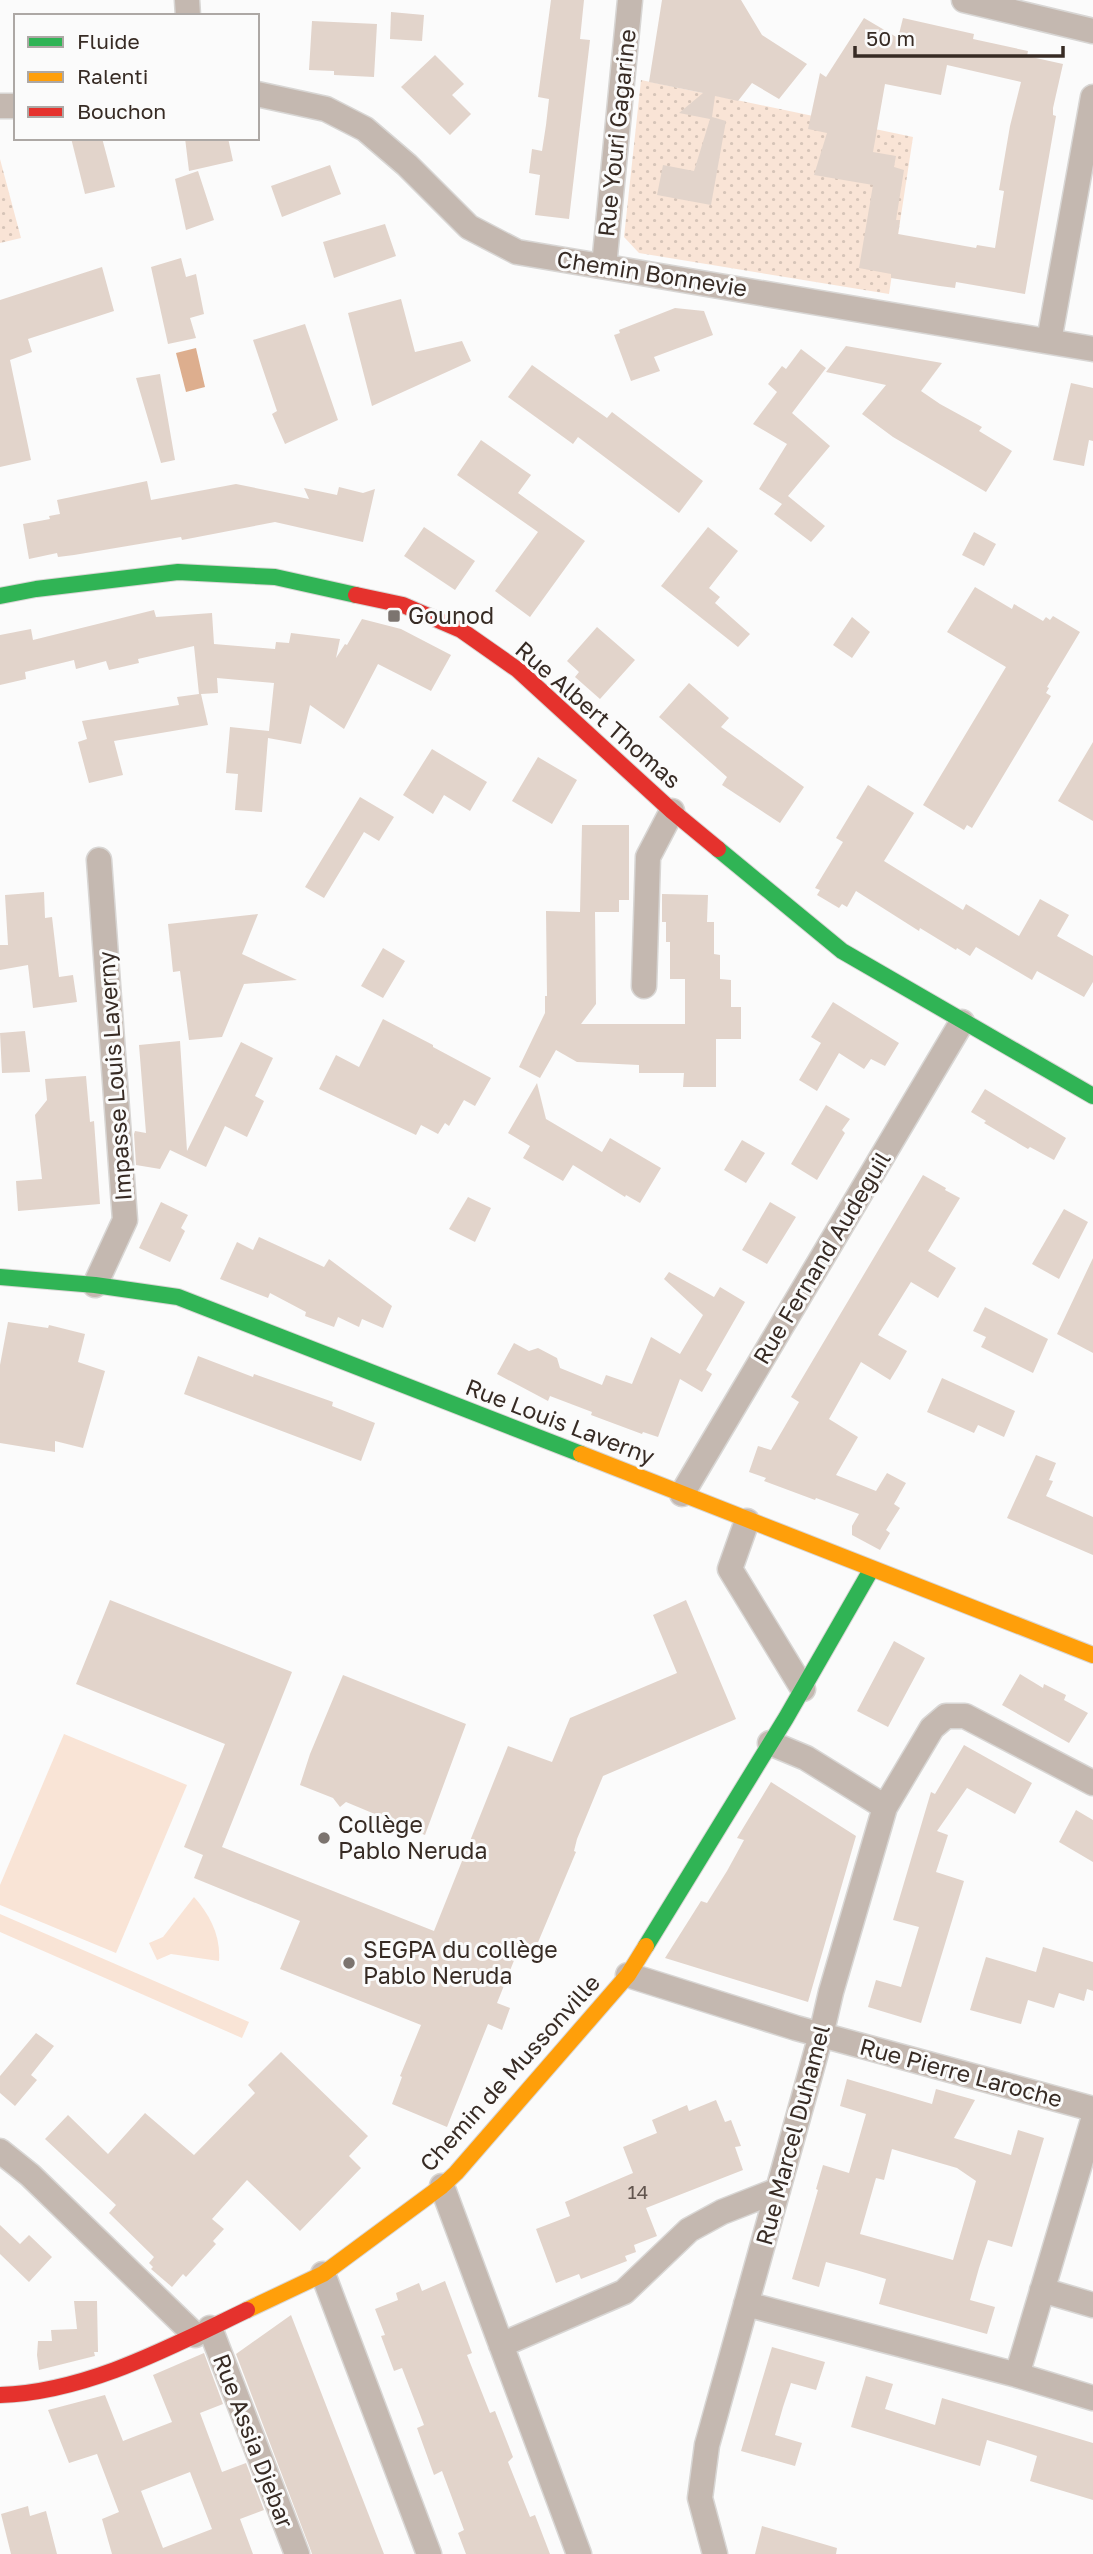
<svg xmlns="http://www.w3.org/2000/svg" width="1093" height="2554" viewBox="0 0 1093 2554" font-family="'Golos Text',sans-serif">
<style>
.garden{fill:url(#garden-dots)}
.pitch{fill:#f9e4d6}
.water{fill:#ddae8e}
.building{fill:#e2d4cb;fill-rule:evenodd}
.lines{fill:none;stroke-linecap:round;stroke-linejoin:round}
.street-casing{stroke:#d8d6d4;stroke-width:27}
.fast-casing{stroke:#d8d6d4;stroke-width:18}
.slow-casing{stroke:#d8d6d4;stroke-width:18}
.jam-casing{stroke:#d8d6d4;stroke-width:18}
.street{stroke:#c4b8b0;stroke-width:24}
.fast{stroke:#30b455;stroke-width:16}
.slow{stroke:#ff9f0a;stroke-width:16}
.jam{stroke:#e5322d;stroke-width:16}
.poi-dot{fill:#7c746f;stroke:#fbfbfb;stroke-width:2.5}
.labels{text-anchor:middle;stroke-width:6;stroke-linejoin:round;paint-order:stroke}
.number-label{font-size:19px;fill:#62554e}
.street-label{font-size:23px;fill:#372b24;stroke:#fbfbfb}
.poi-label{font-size:23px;fill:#372b24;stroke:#fbfbfb;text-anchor:start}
</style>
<defs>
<pattern id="garden-dots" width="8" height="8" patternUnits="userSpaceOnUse" patternTransform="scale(1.75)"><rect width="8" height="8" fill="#f9e4d6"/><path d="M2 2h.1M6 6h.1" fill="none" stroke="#d6c4b8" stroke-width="1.8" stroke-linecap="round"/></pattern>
</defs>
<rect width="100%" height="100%" fill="#fbfbfb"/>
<path class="garden" d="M641,80L913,137L889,294L639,253L624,237Z
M0,159L21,238L0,243Z"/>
<path class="pitch" d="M64,1734L187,1785L116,1953L0,1905V1885Z
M194,1897C210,1915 221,1936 219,1961L171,1954L157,1960L149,1943L163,1937Z
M0,1914L249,2022L242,2038L0,1932Z"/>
<path class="water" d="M196,348L205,387L186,392L176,353Z"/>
<path class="building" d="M551,0H584L580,39L590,40L569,219L535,215L540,175L529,173L532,149L542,151L546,125L549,99L538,97Z
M662,0H741L762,35L807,64L779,99L752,83L738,101L715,96L712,117L726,121L711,205L657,195L663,165L694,171L710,119L679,113L703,93L649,82Z
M391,12L424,15L422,41L390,39Z
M864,18L898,38L903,18L974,34L973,39L1028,51L1027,56L1063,64L1053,108V115L1056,116L1025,294L956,282L955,288L940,286L891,278V274L859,268L873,185L814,175L827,133L808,129L820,73L826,77ZM947,65L1021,82L1010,126L999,190L1004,191L995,248L977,245L976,248L898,234L900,220H896L904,170L894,167L896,156L873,152L885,84L941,95Z
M312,21L377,24L374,77L334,75V71L309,70Z
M435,55L464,84L452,95L471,114L450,135L401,87Z
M71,138H102L115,187L85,194Z
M185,138H228L233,161L189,171Z
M330,165L341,194L282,217L271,186Z
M198,171L214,220L186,230L175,179Z
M385,224L396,256L334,278L323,242Z
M181,258L186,277L196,274L204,314L190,318L196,338L168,344L151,267Z
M102,267L114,311L28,339L32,352L10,360L31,460L0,467V300Z
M401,299L415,352L462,341L471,361L372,406L348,313Z
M675,308L704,311L713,335L654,357L660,371L631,381L614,335L620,333L619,330Z
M305,324L338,420L285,444L272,414L277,411L253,340Z
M846,346L942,363L921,391L940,404L982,427L979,431L1012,451L986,492L893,437L862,414L886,385L826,372Z
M801,349L826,368L792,413L830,446L788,496L825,526L811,542L774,514L782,504L759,489L787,444L753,424L777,392L768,384L782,366L786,369Z
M532,365L607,418L612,412L703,481L679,513L578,437L573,444L508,397Z
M160,374L175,460L161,463L136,378Z
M1071,383L1093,388V441L1089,440L1084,466L1053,460Z
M481,440L531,475L518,493L585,541L530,617L495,591L538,532L457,475Z
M147,481L151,500L236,484L309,499L304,488L337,495L339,487L363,493L375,489L363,542L275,522L182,540L181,537L74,555L58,557L57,553L29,559L23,524L50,519L49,516L60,514L57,500Z
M424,527L475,561L455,590L404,556Z
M708,527L738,551L709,588L720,597L715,603L750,634L738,647L661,586Z
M974,532L996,544L984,566L962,555Z
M975,587L1012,609L1014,604L1043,621L1046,617L1050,620L1053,616L1080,632L1047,687L1049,688L1046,693L1051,696L972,828L967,825L964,830L923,805L1006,667L947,632Z
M154,610L156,617L212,613L214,644L275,649L276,642L289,643L291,633L340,639L336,658L345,644L347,645L362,619L401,629L451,655L431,691L378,664L344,729L310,705L301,744L268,738L262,812L235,810L238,774L226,773L230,727L269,731L274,683L217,678L218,693L201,694L208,725L114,741L123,775L89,783L78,742L87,739L82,721L179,705L177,697L199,694L194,646L138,659L139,663L109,670L106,661L76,669L74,660L25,672L26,679L0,685V635L31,629L33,640Z
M852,617L870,632L852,658L833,645Z
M597,627L635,660L600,699L575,677L579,672L567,661Z
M689,683L729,718L721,727L804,787L780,823L722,785L727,777L659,717Z
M1093,742V821L1058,801Z
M432,749L487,782L470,811L444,795L433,814L403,795Z
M538,757L577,780L552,824L512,801Z
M868,785L914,813L884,861L963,910L966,904L1019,936L1040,899L1069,915L1057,936L1093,956V982L1084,997L1037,971L1032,980L976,947L970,956L957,948L956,950L920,928L919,931L856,891L847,907L842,904L839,908L817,895L820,890L815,888L843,842L836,838Z
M360,797L394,817L379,841L364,832L324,898L305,887Z
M582,825H629V900H619V912H595L596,1004L581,1024H685V979H670V942H666V922H662V894L708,895L707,922H714V954L720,955V979L731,980V1007H741V1039H716V1087H683L684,1073H639V1065L577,1062L556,1050L540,1078L519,1067L545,1013V996H547L546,911L580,912Z
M44,892L45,918L52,917L59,977L73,975L77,1002L33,1008L28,965L0,970V945H8L5,895Z
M258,914L242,954L297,980L244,984L222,1037L189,1040L180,971L173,972L168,924Z
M383,948L405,961L383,998L361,986Z
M833,1002L899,1043L885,1066L871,1059L864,1069L839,1053L817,1091L799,1080L821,1043L811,1037Z
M383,1019L433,1045V1047L491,1078L475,1106L464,1100L449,1126L445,1123L438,1134L421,1125L416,1135L319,1089L336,1055L359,1067Z
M25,1031L30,1072L2,1073L0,1033Z
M180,1041L187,1151L241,1042L273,1058L255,1096L264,1101L247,1137L225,1126L206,1167L170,1150L160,1169L136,1165L134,1134L135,1131L146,1133L139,1045Z
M86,1076L90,1122L94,1121L100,1204L18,1211L16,1181L42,1179L35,1115L47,1100L45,1079Z
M537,1083L546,1119L602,1152L610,1138L661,1168L640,1203L626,1195L625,1197L573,1165L563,1181L523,1158L530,1146L508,1133Z
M985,1089L1066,1138L1054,1160L1030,1147L1028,1149L984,1123L986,1121L971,1112Z
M826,1105L850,1119L842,1130L845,1133L817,1180L791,1164Z
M742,1140L765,1153L746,1183L724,1170Z
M923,1175L946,1188L945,1190L960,1198L928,1251L956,1268L938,1298L911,1282L878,1335L907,1351L898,1367L890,1380L861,1362L829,1419L858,1437L836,1475L876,1491L887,1473L906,1483L894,1504L900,1508L886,1530L890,1533L880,1550L852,1535V1526L859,1514L816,1498L815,1500L764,1481L766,1478L749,1472L758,1446L771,1450L799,1402L791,1397Z
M468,1197L491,1208L475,1242L449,1229Z
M161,1202L188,1215L181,1228L185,1231L170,1262L139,1248Z
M770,1202L796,1217L767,1264L742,1250Z
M1064,1209L1088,1222L1059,1279L1032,1264Z
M259,1237L324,1267L329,1259L392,1306L383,1328L362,1319L359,1327L338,1317L334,1327L305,1316L306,1312L270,1293L268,1298L220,1279L237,1242L253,1250Z
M1093,1258V1353L1057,1334Z
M669,1272L714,1297L720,1287L745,1302L706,1370L712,1374L702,1392L680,1379L658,1437L643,1432L642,1434L591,1415L592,1412L550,1396L548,1401L497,1374L514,1343L529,1351L538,1348L557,1358L560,1368L602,1385L606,1375L632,1384L651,1337L680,1354L703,1315L664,1279Z
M985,1307L1048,1339L1033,1373L981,1347L986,1337L973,1331Z
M8,1322L48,1328L49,1325L85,1334L78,1362L105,1371L83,1448L55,1441V1452L0,1443V1365Z
M198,1356L253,1377L254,1374L333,1402L332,1406L375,1423L361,1461L184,1394Z
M942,1378L1015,1411L1004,1437L978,1425L974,1433L927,1412Z
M1036,1455L1056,1463L1049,1480L1053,1481L1046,1496L1093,1517V1555L1007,1518Z
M110,1600L292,1672L222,1847L434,1931L508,1746L552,1762L570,1718L677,1673L653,1615L686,1600L736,1719L603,1776L577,1839L574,1851L576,1852L531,1959L517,1953L497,2003L510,2008L502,2030L488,2024L447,2127L392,2104L402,2077L400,2076L421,2025L280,1969L300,1921L194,1878L203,1855L184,1847L225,1744L76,1684Z
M894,1641L925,1658L888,1727L857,1711Z
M1020,1674L1043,1688L1044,1684L1066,1695L1064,1700L1088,1713L1069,1743L1002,1705Z
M343,1675L466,1724L425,1835L346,1802L340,1807L333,1798L300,1785L310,1754Z
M964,1745L1032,1783L1015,1814L967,1788L937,1831L948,1835L936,1872L964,1881L921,2023L868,2007L876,1980L901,1987L919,1927L893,1920L931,1792L935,1794Z
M771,1782L856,1836L808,2002L665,1958L701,1901L707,1903L727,1871L744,1840L737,1838Z
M1076,1810L1093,1820V1862L1059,1842Z
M1043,1947L1093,1962V1991L1087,1989L1084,2001L1059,1993L1054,2008L1028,2000L1021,2024L970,2010L986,1957L1036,1972Z
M36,2033L54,2046L31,2075L37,2080L15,2106L0,2093V2076Z
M281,2052L368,2136L349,2156L361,2168L300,2231L247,2180L212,2219L224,2229L213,2241L216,2244L186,2277L183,2274L172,2287L151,2269L153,2267L149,2263L154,2257L109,2213L116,2205L45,2139L68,2115L108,2154L145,2113L194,2155L255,2093L248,2085Z
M847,2079L932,2104L936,2089L975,2100L954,2138L981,2146L1011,2155L1018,2130L1044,2138L1012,2247L988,2240L979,2268L970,2300L995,2307L987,2334L879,2304L886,2279L856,2270L826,2262L819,2287L792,2279L818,2190L816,2189L823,2165L849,2173L866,2114L840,2106ZM892,2149L957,2168L976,2181L953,2260L860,2234L876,2178L884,2180Z
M716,2100L725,2122L731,2120L741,2146L735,2147L743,2170L646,2208L657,2236L634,2245L636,2252L625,2256L627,2261L581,2279L579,2274L556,2283L536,2229L570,2216L565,2202L633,2173L623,2147L657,2133L652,2120L687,2105L689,2111Z
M0,2225L20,2244L29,2235L52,2257L29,2282L0,2254Z
M445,2281L472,2353L467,2355L490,2413L495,2411L513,2457L508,2462L530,2517L535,2515L550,2554H466L458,2533L464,2530L442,2471L434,2475L417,2428L424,2425L402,2368L394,2371L381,2336L385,2335L375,2309L398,2300L396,2293L419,2283L422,2291Z
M74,2301H97L98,2352H94L95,2356L39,2370L37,2355L38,2341H52L51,2330L77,2329Z
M291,2315L331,2418L384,2554H312L311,2551L236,2354Z
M772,2347L825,2362L816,2390L791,2383L783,2407L775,2435L802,2443L795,2466L741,2451Z
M204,2353L223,2404L200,2413L222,2472L246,2463L264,2510L240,2519L253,2554H112L102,2519L119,2512L97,2454L69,2463L48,2410L105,2395L123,2441L172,2422L153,2375ZM190,2472L212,2529L163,2548L141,2491Z
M866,2376L893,2384L885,2409L935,2425L942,2398L1093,2443V2500L1030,2481L1037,2456L1013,2448L987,2440L980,2466L851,2427Z
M28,2506L30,2516L46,2511L57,2554H11L1,2514Z
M762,2526L837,2548L836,2554H755Z"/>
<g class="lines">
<defs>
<path id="street" d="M187,0L188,16
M964,0L1093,31
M257,94L326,109L365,129L407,165L469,227L517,252L1093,349
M0,106H16
M604,266L630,0
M1049,341L1093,97
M644,986L648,857L672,811
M95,1285L125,1220L99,860
M682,1494L962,1022
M747,1521L730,1569L803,1689
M770,1743L806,1758L885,1807
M628,1975L796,2028L1093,2109
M0,2151L30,2175L195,2335
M442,2186L579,2554
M323,2274L429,2554
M1042,2290L1093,2305
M746,2304L1017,2375L1093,2120
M210,2328L297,2554
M501,2345L624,2292L689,2230L722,2212L778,2190
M1017,2375L1093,2398
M715,2554L700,2498L707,2445L821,2035L831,1992L885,1807L932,1728L946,1716H965L1093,1783"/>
<path id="fast" d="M0,596L36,589L178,572L275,577L356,595
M718,849L842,951L1093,1096
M0,1277L95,1285L178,1297L581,1454
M646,1946L786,1718L871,1570"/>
<path id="slow" d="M581,1454L1093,1655
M247,2310L323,2274L442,2186L456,2173L628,1975L646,1946"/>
<path id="jam" d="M356,595L403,605L461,630L518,670L672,811L718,849
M0,2395C87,2392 170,2347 247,2310"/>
</defs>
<use href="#street" class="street-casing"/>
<use href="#fast" class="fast-casing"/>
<use href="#slow" class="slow-casing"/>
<use href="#jam" class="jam-casing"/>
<use href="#street" class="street"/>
<use href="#fast" class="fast"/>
<use href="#slow" class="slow"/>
<use href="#jam" class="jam"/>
</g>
<g class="poi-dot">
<rect x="387" y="609" width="14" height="14" rx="3.5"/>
<circle cx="324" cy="1838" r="7"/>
<circle cx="349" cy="1963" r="7"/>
</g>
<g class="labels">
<g class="number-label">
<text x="638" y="2199">14</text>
</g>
<g class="street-label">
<text transform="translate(617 133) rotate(-84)" y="8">Rue Youri Gagarine</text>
<text transform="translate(652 274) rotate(9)" y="8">Chemin Bonnevie</text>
<text transform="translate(598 715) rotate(41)" y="8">Rue Albert Thomas</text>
<text transform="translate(115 1076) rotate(-94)" y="8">Impasse Louis Laverny</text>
<text transform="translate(822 1258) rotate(-59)" y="8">Rue Fernand Audeguil</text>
<text transform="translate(560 1422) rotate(21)" y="8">Rue Louis Laverny</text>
<text transform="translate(510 2073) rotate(-48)" y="8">Chemin de Mussonville</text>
<text transform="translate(961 2073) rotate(15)" y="8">Rue Pierre Laroche</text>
<text transform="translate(793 2135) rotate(-75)" y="8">Rue Marcel Duhamel</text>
<text transform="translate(253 2441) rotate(69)" y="8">Rue Assia Djebar</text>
</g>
<g class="poi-label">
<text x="408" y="624">Gounod</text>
<text x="338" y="1833">Collège<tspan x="338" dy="26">Pablo Neruda</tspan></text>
<text x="363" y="1958">SEGPA du collège<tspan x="363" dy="26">Pablo Neruda</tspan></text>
</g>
</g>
<rect x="14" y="14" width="245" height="126" fill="#fbfbfb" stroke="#ada8a5" stroke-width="2"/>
<rect x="28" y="37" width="35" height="10" fill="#30b455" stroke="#ada8a5" stroke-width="2"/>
<text x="77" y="49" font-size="21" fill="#372b24">Fluide</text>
<rect x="28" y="72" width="35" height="10" fill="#ff9f0a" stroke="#ada8a5" stroke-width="2"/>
<text x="77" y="84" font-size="21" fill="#372b24">Ralenti</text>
<rect x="28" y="107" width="35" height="10" fill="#e5322d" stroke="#ada8a5" stroke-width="2"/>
<text x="77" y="119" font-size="21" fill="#372b24">Bouchon</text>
<path d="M855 46v10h208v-10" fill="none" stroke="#372b24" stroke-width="3.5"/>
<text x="866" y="46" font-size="21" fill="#372b24" stroke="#fbfbfb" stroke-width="5" paint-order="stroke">50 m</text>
</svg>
